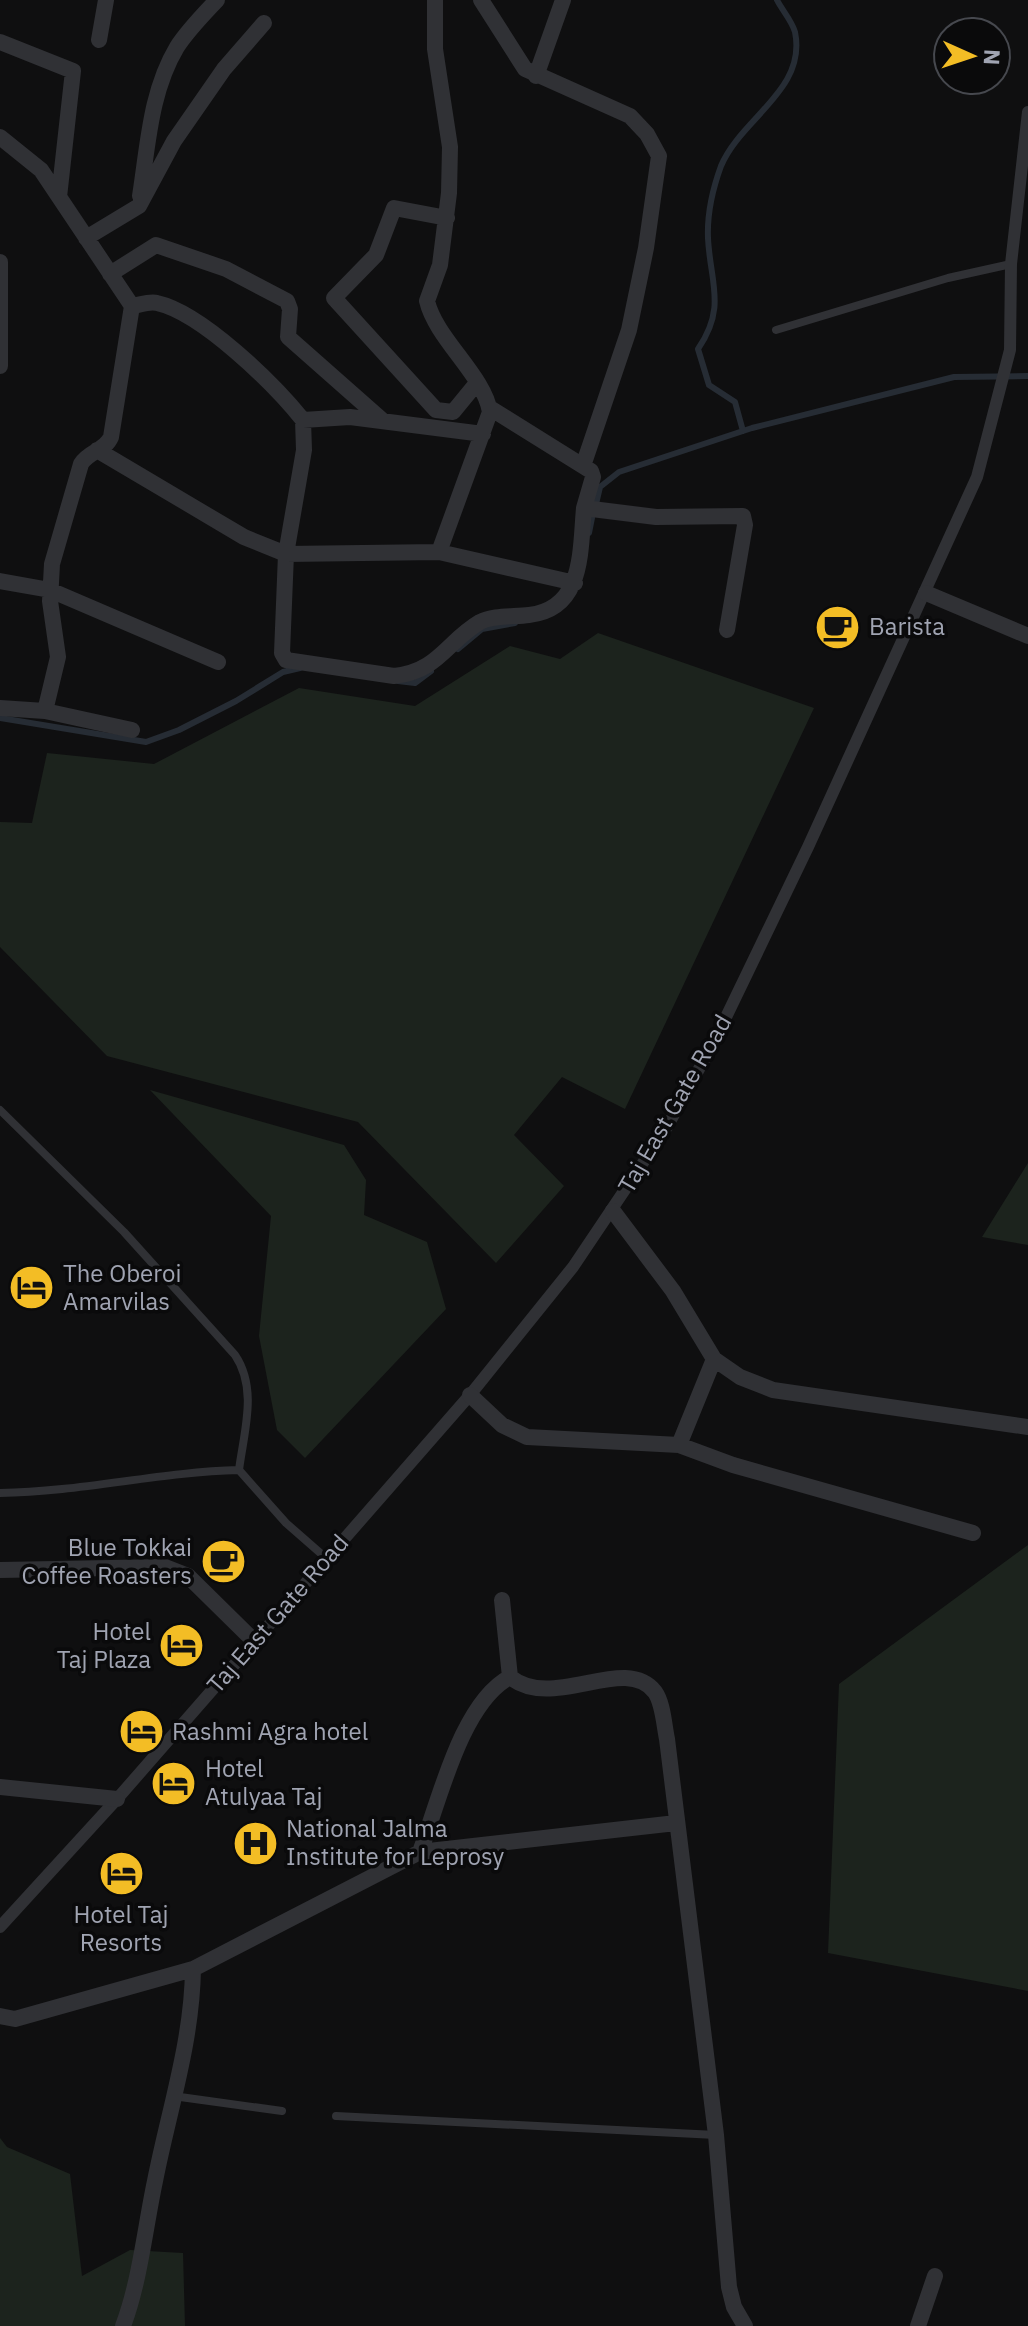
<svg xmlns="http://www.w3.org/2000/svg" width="1028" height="2326" viewBox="0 0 1028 2326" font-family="'IBM Plex Sans',sans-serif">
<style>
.green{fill:#1c231d}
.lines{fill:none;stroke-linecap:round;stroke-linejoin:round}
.stream{stroke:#262c34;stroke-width:6}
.service{stroke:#303135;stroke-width:8}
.pedestrian{stroke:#303135;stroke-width:12}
.minor{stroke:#303135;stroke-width:16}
.labels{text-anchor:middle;stroke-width:7;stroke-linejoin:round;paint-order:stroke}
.poi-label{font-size:24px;fill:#a0a4b2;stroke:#0a0a0b;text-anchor:start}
.street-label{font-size:24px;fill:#a0a4b2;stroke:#0a0a0b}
</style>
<rect width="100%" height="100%" fill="#0f0f10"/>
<path class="green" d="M598,633L814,708L625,1109L562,1077L514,1135L564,1186L496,1263L358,1122L107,1056L0,947V822L32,823L47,753L154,764L299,688L415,706L510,646L560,659Z
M150,1090L344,1145L366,1180L364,1215L427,1242L446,1309L305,1458L277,1430L259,1336L271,1216Z
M1028,1163V1245L982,1237Z
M1028,1545V1991L828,1953L839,1684Z
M0,2138L7,2147L70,2174L82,2276L130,2250L183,2253L185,2326H0Z"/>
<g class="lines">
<path class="stream" d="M743,431L735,402L709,385L698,349C727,307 710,282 708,238C707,214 713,188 721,166C741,118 807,90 795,32C792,21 782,10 777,0
M596,504L600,487L619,472L752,428L954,377L1028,376
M589,533L592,518
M458,649L482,629L515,623
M398,681L415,683L431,671
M0,718L146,742L179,730L236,701L283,672L300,668"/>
<path class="service" d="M776,330L948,278L1011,264
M0,1110L124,1232L235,1355C258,1389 244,1431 239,1470L286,1523L326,1558
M0,1493C81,1492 159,1472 239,1470
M173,2096L282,2111
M336,2116L716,2135"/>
<path class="pedestrian" d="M0,1927L117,1799L470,1395L573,1267L667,1127L715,1040L808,847L977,477L1010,350L1011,264L1028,112"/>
<path class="minor" d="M435,0V49L450,147L449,193L440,265L427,301C436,339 484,375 490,412L439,552
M481,0L525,69L630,116L647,134L659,156L646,248L629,330L583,466
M99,40L106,0
M0,42L73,71L59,197
M536,76L563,0
M0,137L41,170L132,306L111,437C105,451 89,451 81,464L52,564L50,601L58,657L45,711
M140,196C148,146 150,92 177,47C188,30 203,15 217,0
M447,218L394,208L376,255L334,298L436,410L453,412L476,384
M86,238L139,206L174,141L224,69L264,23
M0,262V366
M110,274L156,245L226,269L287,301L290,309L288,337L382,420
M132,306C140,305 149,301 157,303C202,313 274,384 303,420L304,450L286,554L282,653L286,660L394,676C439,671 446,642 480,622C493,615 514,617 529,615C584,609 580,551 584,508
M490,408L591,471L593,477L584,508L656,517L743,516L745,525L727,630
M303,420L350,417L483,434
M97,450L244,537L286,554L439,552L575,583
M0,581L50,590L218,662
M926,593L1028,636
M0,708L45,711L132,730
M613,1211L673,1291L714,1359L740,1377L773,1390L1028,1427
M470,1395L502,1425L527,1437L679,1445L733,1465L973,1533
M679,1445L714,1359
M0,1570L165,1567L188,1576L253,1640
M510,1677C553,1712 625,1653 655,1692C663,1703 664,1725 667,1739L716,2135L729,2287L734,2307L745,2326
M0,1787L117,1799
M420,1852C439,1802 461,1703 510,1677L502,1600
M0,2016L15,2019L193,1969L420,1852L676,1823
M123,2326C140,2281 145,2228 155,2181C169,2110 192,2042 193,1969
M918,2326L935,2276"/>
</g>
<defs>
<symbol id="cafe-disc" viewBox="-11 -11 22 22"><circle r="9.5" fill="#f3bd25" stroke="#0a0a0b"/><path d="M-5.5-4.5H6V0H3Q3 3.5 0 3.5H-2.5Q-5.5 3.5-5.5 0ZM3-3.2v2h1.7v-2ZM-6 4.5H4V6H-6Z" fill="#111"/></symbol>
<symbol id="hotel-disc" viewBox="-11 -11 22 22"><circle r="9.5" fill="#f3bd25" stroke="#0a0a0b"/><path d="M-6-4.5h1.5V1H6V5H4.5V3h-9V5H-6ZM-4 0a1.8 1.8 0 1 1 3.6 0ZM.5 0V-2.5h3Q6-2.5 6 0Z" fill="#111"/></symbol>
<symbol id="hospital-disc" viewBox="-11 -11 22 22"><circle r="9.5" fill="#f3bd25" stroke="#0a0a0b"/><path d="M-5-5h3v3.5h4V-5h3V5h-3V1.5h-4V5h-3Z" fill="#111"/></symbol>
</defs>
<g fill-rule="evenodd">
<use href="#cafe-disc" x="812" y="602" width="51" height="51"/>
<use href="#hotel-disc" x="6" y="1262" width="51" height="51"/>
<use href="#cafe-disc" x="198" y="1536" width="51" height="51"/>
<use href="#hotel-disc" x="156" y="1620" width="51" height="51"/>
<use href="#hotel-disc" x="116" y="1706" width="51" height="51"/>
<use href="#hotel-disc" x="148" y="1758" width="51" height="51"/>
<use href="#hospital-disc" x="230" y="1818" width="51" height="51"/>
<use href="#hotel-disc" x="96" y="1848" width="51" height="51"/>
</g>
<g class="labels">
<g class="poi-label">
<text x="869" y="635">Barista</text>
<text x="63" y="1282">The Oberoi<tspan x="63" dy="28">Amarvilas</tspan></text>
<text x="192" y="1556" text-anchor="end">Blue Tokkai<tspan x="192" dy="28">Coffee Roasters</tspan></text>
<text x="151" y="1640" text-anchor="end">Hotel<tspan x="151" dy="28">Taj Plaza</tspan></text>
<text x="172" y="1740">Rashmi Agra hotel</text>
<text x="205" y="1777">Hotel<tspan x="205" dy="28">Atulyaa Taj</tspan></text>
<text x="286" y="1837">National Jalma<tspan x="286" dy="28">Institute for Leprosy</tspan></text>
<text x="121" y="1923" text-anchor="middle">Hotel Taj<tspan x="121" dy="28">Resorts</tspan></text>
</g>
<g class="street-label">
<text transform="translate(675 1104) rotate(-60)" y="8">Taj East Gate Road</text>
<text transform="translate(278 1614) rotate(-49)" y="8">Taj East Gate Road</text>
</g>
</g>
<g transform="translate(972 56) rotate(93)"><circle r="38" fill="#0a0a0b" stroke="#46484e" stroke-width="2"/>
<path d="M0-6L14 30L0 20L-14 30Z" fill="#f3bd25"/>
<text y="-12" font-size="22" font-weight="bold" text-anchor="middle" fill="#a0a4b2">N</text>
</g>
</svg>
